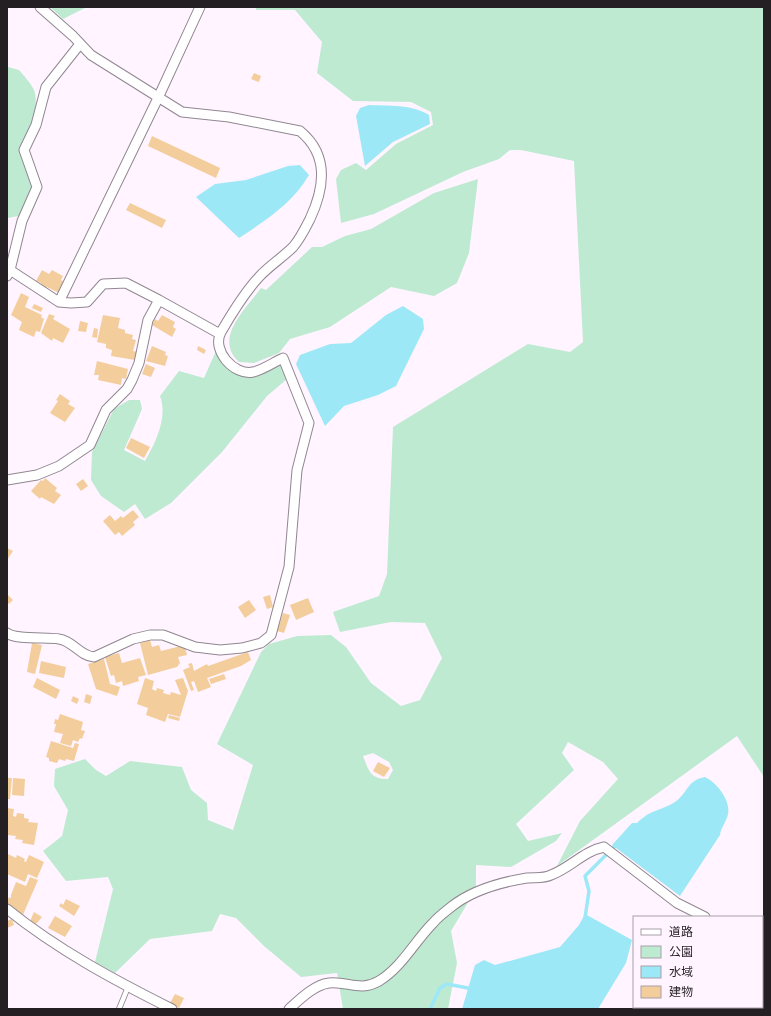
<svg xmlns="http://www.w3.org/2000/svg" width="771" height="1016" viewBox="0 0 771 1016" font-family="Cabin,'Noto Sans JP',sans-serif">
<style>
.green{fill:#beead1;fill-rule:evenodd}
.water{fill:#9de8f6}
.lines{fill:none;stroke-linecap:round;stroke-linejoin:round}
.stream{stroke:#9de8f6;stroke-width:3.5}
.building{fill:#f3ce9c}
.lane-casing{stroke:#908790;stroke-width:6}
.street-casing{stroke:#908790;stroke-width:11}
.lane{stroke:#fff;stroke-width:4.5}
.street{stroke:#fff;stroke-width:9}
</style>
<rect width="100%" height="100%" fill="#fff4ff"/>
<path class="green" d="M50,7H87L63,19Z
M256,7H764V777L737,736L557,866L580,821L618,779L603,762L568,742L562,753L574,770L516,824L528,841L562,833L556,841L511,867L476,865V889L451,931L457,963L448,1009H343L337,973L301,977L264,946L236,918L220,914L212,931L150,939L115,973L95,962L113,889L108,877L66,881L43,851L62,836L68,810L54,786L55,769L85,759L96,770L106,776L130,761L182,767L191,790L207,803L208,820L233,830L253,765L217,744L261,652L269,644L297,636L331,635L346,647L371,683L401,706L420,700L442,658L425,623L391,622L340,632L333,612L379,596L387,574L393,427L528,344L570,352L583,342L574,161L521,150H510L499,159L463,172L374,214L341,223L336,179L341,170L356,163L366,170L396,144L433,125L431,112L411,102L353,101L317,73L322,42L295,10H256ZM373,753L389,762L393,770L388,779C370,779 369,771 363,756Z
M8,67L19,70C24,76 31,83 34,90C41,109 27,133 19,149L33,186L19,216L7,218Z
M478,179L469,253L457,283L434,296L391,287L330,327L290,339L279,353L254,363L239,362C213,338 246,309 261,288L266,290L312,247H322L345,236L371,229L434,193Z
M215,353C238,386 248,378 281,365L287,379L267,396L222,452L171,503L145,519L135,504L124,512L101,496L91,480L92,452L114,409L129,400H140L142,409L124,450L145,461C156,442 168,417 160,396L179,371L204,378Z"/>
<path class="water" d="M369,105C389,106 411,104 429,115L430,124L393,142L365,166L356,116L360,108Z
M300,165L309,175C292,204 266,220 239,238L196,197L215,184L246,180L288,166Z
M403,306L423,319L424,329L396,386L378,395L344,406L325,426L296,364L300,355L330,344L351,343L386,315Z
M705,777C716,782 731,800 728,814C727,821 721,827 720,835L680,896L612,845L632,823H637C651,809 661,811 675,802C688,793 687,780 705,777Z
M585,914L632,940L626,963L598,1009H462L475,965L484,960L495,965L560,947L579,925Z"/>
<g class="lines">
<path class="stream" d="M585,918L589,891L585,876L617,844
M430,1009L440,988L447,984L473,989"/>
</g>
<path class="building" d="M254,73L261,76L259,82L251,79Z
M152,136L220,168L216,178L148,146Z
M130,203L166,220L162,228L126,210Z
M42,270L49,274L52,270L63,276L61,280L64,282L59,293L47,287L46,289L40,285L41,283L36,281Z
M21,293L29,297L25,307L42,315L41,317L44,319L40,332L36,331L34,337L19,330L22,322L11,315Z
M34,304L43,308L41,312L32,308Z
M49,314L55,316L53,319L70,329L63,343L53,338L52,341L41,333Z
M103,315L120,318L118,328L125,330V333L133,335L132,339L136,340L133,351L138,352L135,360L111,356L112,350L106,348V344L97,342Z
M162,315L175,322L173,327L176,329L172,337L152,325L155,319L158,321Z
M80,321L88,323L86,332L78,331Z
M94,328L98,329L97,338L92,337Z
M152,346L166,352L165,355L168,356L165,366L146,361Z
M198,346L206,350L204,354L197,350Z
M97,361L128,369L126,379L122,378L121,385L98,380L99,375H94Z
M146,364L155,368L151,377L142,374Z
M60,394L70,401L68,404L75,408L65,422L50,413L58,401L56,400Z
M131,438L150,447L144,458L126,448Z
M45,478L57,488L55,491L61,495L54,504L41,497L40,499L31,491L41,480L43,481Z
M83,479L88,486L81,491L76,484Z
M133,510L139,517L133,522L135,525L122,536L119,532L115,535L103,521L110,515L115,521L121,516L123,518Z
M7,548L13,551L7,560Z
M8,595L13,600L9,604L7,602Z
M270,595L273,607L267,609L263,597Z
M308,598L314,612L296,620L290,605Z
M249,600L256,610L245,618L238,607Z
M283,613L290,615L284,633L277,631Z
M150,640L152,647L159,645L161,651L181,646L185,647L187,655L178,657L180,663L177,667L148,675L140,643Z
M32,643L42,645L35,674L27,672Z
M248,652L251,660L241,666L207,678L211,687L198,692L194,681L191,682L194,690L191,691L183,670L190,667L188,664L192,663L194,671L207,664L208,666Z
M119,653L122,663L140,658L146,675L138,677L139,681L123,686L122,681L116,683L114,675L111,676L105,657Z
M104,659L110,684L120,687L117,696L96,689L88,664Z
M41,661L66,667L64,678L39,673Z
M224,674L226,679L211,684L209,679Z
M37,678L60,690L56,699L33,687Z
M145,678L154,681L152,689L156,691L157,688L164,690L163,693L170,695L171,692L181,695L175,680L183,678L188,691L180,717L168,714L165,722L146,715L148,708L137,704Z
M86,694L92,696L90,704L84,702Z
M73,696L79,699L77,704L71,701Z
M60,714L83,722L81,730L85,731L82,739L80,738L78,742L73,740L71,746L60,743L63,734L54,732L56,724H54L55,719L58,720Z
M169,715L180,718L179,721L168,718Z
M51,741L73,748L75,743L79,744L74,761L66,759L65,761L59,759L57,763L49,761V758L46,757Z
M378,762L390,768L384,777L373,771Z
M7,778H12L10,799H7Z
M13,778L25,779L24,796L12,795Z
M7,808L14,809L13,816L16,817L17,813L24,814V818L29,819L28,822L38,823L34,845L22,843L23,840L15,839L16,836L8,835Z
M8,854L16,858L17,855L25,859L24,861L26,862L29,855L44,862L37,878L28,874L25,882L7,874Z
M30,877L38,880L22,917L7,905V902L9,897L11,898V895L16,882L26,886Z
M66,899L80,906L74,916L59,906L61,903L63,905Z
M34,912L42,917L36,924L30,921Z
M55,916L72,926L65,937L48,928Z
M12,919L14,925L7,928V921Z
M175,994L184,998L179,1008L170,1003Z"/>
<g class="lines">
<defs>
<path id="lane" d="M119,1009L128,987"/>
<path id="street" d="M7,276L10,270L22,221L37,187L24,150L36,125L46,87L80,44
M159,300L220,334
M59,302L158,98L200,7
M7,480L37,475L59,466L90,445L106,410L127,389L132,380L139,363L148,320L159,300L126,283L103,284L87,302L71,303L59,302L10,270
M7,633C15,640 47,637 59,639C73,641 80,656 94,657L133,639L150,635H163L195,647L220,650L242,648L261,643L271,635L289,567L297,470L309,423L283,358C274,362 263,370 253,372C234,376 211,350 221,332C232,313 244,293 259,277C269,266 282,258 293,247C300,239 305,229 310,219C325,187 329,155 300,131L229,117L182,112L91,55L73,36L40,7
M7,909C58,950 114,980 172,1009
M289,1009C300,999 314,985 329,983C348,981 360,992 379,981C402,967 415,941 433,923C438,917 445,912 451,907C471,891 502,882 527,878C535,877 543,879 551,875C570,868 584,851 604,847L677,903L705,917
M719,1009L720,1007"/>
</defs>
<use href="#lane" class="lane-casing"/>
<use href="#street" class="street-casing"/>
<use href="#lane" class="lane"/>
<use href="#street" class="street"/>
</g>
<rect width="771" height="1016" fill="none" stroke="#231f23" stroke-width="16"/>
<rect x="633" y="916" width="130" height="92" fill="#fff4ff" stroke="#a79fa7"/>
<rect x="641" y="929" width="20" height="6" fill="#ffffff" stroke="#a79fa7"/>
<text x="669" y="936" font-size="12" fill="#231f23">道路</text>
<rect x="641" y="946" width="20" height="12" fill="#beead1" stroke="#a79fa7"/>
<text x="669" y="956" font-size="12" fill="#231f23">公園</text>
<rect x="641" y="966" width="20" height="12" fill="#9de8f6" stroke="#a79fa7"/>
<text x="669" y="976" font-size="12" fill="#231f23">水域</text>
<rect x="641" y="986" width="20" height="12" fill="#f3ce9c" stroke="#a79fa7"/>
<text x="669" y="996" font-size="12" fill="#231f23">建物</text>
</svg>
